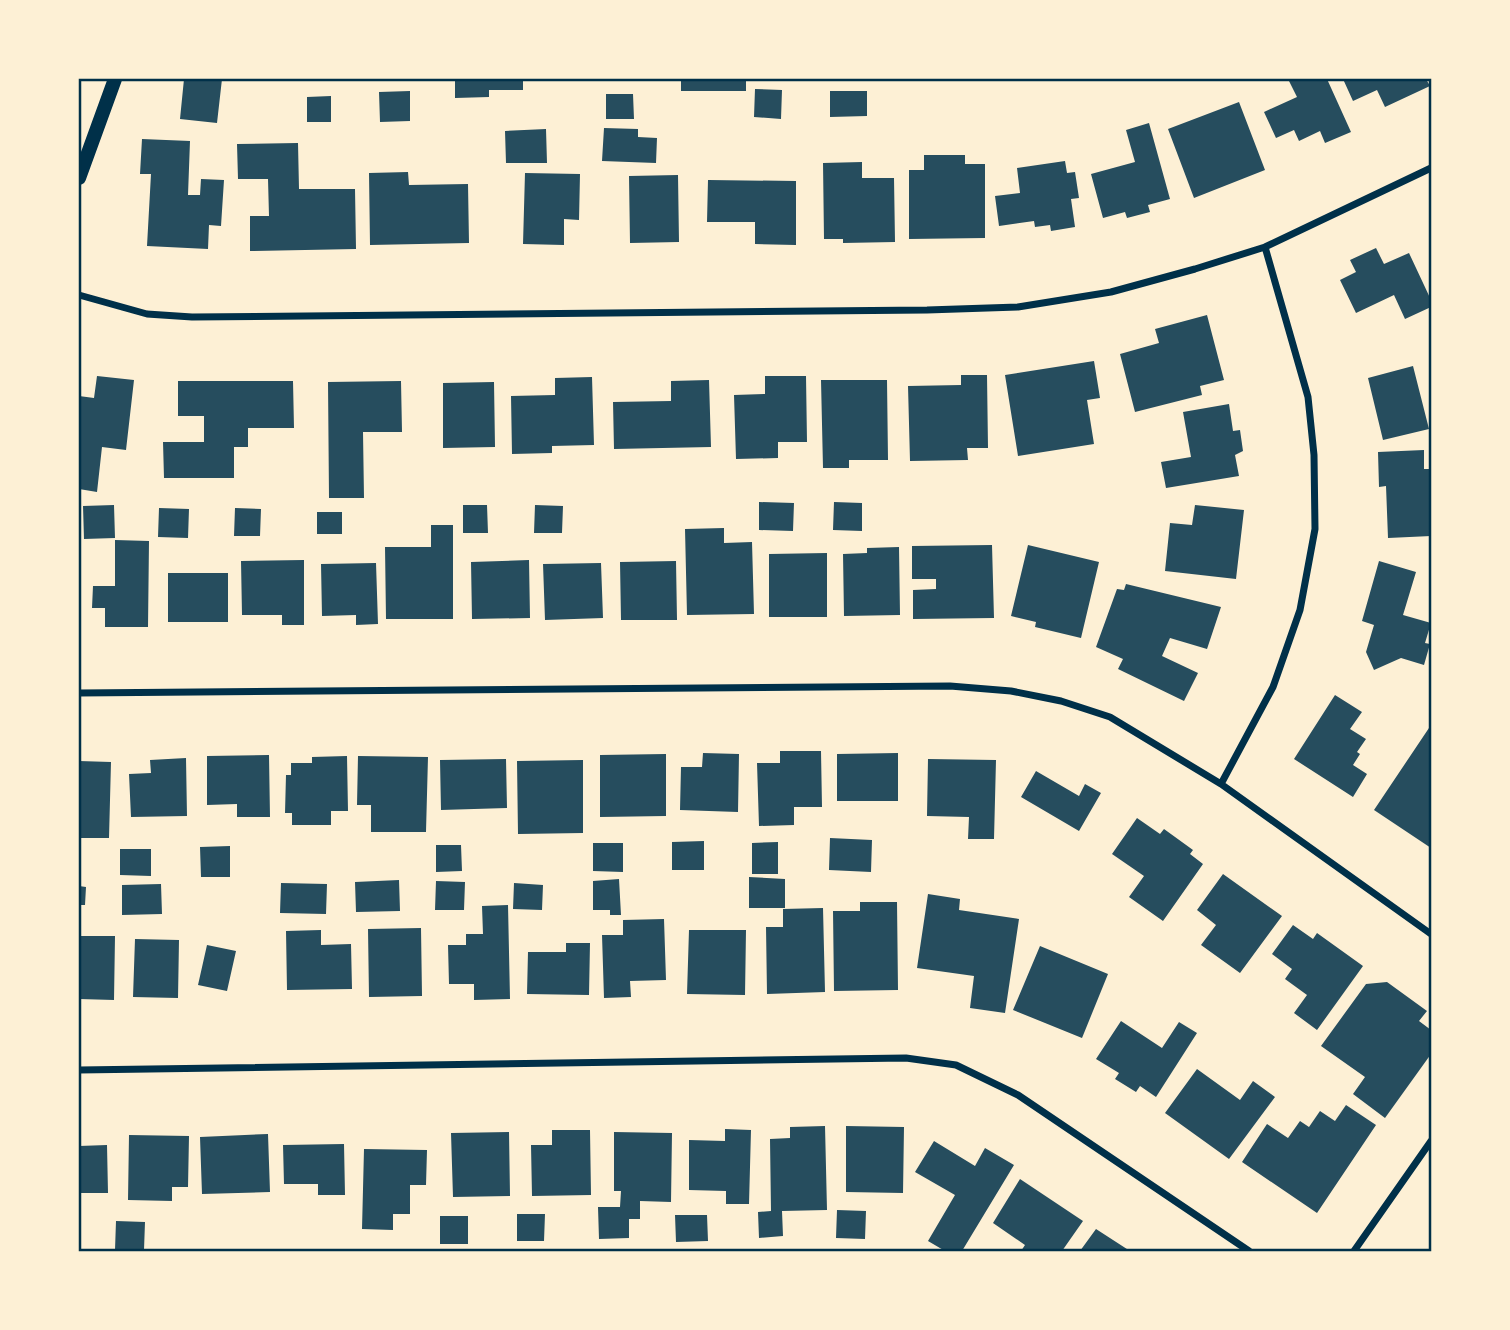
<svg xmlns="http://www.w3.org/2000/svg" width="1510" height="1330" viewBox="0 0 1510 1330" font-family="'Fira Sans',sans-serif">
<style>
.building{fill:#264d5e}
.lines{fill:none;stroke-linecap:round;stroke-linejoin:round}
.minor{stroke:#003049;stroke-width:7}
.secondary{stroke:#003049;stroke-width:14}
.neatline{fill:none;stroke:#003049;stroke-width:2.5}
</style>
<rect width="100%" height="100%" fill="#fdf0d5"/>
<path class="building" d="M184,79H222L217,123L180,119Z
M455,79H523V90H489V97L455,98Z
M681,79H746V91H681Z
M1288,79H1327L1351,132L1325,143L1320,131L1299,141L1294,130L1276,138L1264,112L1297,97Z
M1343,79H1426L1430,86L1385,107L1377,90L1353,101Z
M755,89L782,90L781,119L754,117Z
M410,91V121L380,122L379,92Z
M830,91H867V116L830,117Z
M606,94H633L634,119H606Z
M331,96V122H307V97Z
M1239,102L1265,170L1194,198L1168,129Z
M1149,123L1170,199L1148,205L1150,212L1127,218L1125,212L1103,218L1091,174L1135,162L1126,130Z
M604,128L638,129V137L657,138L656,163L602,161Z
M546,129L547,163H506L505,131Z
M142,139L190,141L188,195H200L201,179L224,180L221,226L209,225L208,249L147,246L151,174H140Z
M298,143L299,189H355L356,249L250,251V216H269L268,179H238L237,144Z
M924,155H965V164H985V238L909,239V170H924Z
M1065,161L1067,173L1075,172L1079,198L1071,199L1075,227L1051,231L1050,225L1035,227L1034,221L999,226L995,196L1020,193L1017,168Z
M862,162V178H894L895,242L843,243V239H824L823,163Z
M408,172L409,185L468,184L469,243L370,245L369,173Z
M525,173L580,174L579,220L564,219V245L523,244Z
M678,175L679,242L630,243L629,176Z
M708,180L796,181V245L755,244V222H707Z
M1376,248L1384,264L1409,253L1431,300V307L1405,319L1394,295L1356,313L1340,280L1356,272L1350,260Z
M1207,315L1224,380L1200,386L1202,395L1135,412L1120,354L1159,343L1155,329Z
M1094,361L1100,398L1087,400L1094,444L1018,456L1005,375Z
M1413,366L1429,429L1383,440L1368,378Z
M961,375H987L988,448H967L968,460L910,461L908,386L961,385Z
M97,376L134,380L126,450L102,447L97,492L79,489V396L94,398Z
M765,376H806L807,442H778V458L736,459L734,395L765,394Z
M592,377L594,445L552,446V453L512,454L511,396L555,395V378Z
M709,380L711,447L614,449L613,402L671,401V381Z
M821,380H887L888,460H849V468H823Z
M178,381H293L294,428H248V447H234V478H164L163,442H204V416H178Z
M401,381L402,432H363L364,498H329L328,382Z
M494,382L495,447L443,448V383Z
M1229,404L1233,431L1240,430L1243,451L1235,455L1239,476L1166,488L1161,462L1191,457L1183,412Z
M1424,450V469H1431V536L1388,538L1386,486L1379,487L1378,452Z
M759,502L794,503L793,531L759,530Z
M834,502L862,503V531L833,530Z
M114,505L115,538L84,539L83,506Z
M463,505H487L488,533H463Z
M535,505L563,506L562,533H534Z
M1195,505L1244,510L1236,579L1165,571L1170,523L1192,525Z
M159,508L189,509L188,538L158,537Z
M235,508L261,509L260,536H234Z
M317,512H342V534H317Z
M431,525H453V619H386L385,547H431Z
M724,528V543L752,542L754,614L687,615L685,529Z
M115,540L149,541L148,627H105V608H92L93,586H115Z
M992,545L994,618L913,619V590L936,589V579H912V546Z
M1028,545L1099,562L1081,638L1035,627L1036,622L1011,616Z
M899,547L900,615L844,616L843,554L867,553V548Z
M827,553V617H769V554Z
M304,560V625H282V615H242L241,561Z
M529,560L530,618L472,619L471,562Z
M676,561L677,620H621L620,562Z
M1379,561L1416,572L1403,615L1431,623L1425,643L1430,644L1424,665L1401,658L1374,670L1366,652L1374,625L1362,621Z
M376,563L378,624L356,625V615L322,616L321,564Z
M601,563L603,618L545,620L543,564Z
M168,573H228V622H168Z
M1126,584L1221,607L1207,649L1170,638L1162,656L1198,673L1184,701L1118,669L1123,659L1096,647L1117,589L1124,590Z
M1335,695L1362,712L1350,729L1366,739L1357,752L1360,754L1353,765L1367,774L1353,797L1294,759Z
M1431,725V848L1374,810Z
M780,751H821L822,807H794V825L759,826L757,763H780Z
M703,753L739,754L738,812L680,810L681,767H702Z
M898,753V801H837V754Z
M666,754V816L600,817V755Z
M269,755L270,817H237V804L207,805V756Z
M347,756L348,811H331V825H292V813H285L286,775H291V763H312V757Z
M358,756L428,757L426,832H371V805H357Z
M186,758L187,816L131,817L129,774L151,773L150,760Z
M506,759L507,808L441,810L440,760Z
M928,759L996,760L994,839H968L969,817L927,816Z
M583,760V833L518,834L517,761Z
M79,761L111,762L109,838H79Z
M1036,771L1079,796L1085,784L1101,793L1079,831L1021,797Z
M1137,818L1160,834L1164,829L1193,850L1190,854L1203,864L1163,921L1129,897L1144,876L1112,854Z
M830,838L872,840L871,872L829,870Z
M704,841V870H672V842Z
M778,842V874H752V843Z
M593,843H623V872L593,871Z
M436,845H461L462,871L436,872Z
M230,846V877H201L200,847Z
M120,849H151V876L120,875Z
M1223,874L1282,916L1240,973L1201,945L1216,925L1197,910Z
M749,877L785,879V908H749Z
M619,879L621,915H610V910H593V881Z
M399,880L400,911L356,912L355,882Z
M436,881L465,882L464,910H435Z
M281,883L327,884L326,914L280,913Z
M514,883L543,885L542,910L513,909Z
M161,884L162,914L122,915V885Z
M79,886L86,887L85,905H79Z
M928,894L960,899L959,910L1019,919L1005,1013L970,1008L974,976L917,968Z
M860,902H897L898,990L834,991L833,911H860Z
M508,905L510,999L474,1000V984H449L448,945H466V934H483L482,906Z
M823,908L825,992L767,994L766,927H783V909Z
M664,919L666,980L630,981L631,997L604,998L602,935H623V920Z
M1293,925L1313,939L1317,933L1363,966L1317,1030L1294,1013L1307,995L1285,979L1292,969L1272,954Z
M421,928L422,996L369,997L368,929Z
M321,930V945L351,944L352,989L287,990L286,931Z
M689,930H746L745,995L687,994Z
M81,936H115L114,1000L79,999V948H81Z
M135,939L179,940L178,998L133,997Z
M566,943H590L589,995L527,994L528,952H566Z
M207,945L236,951L227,991L198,985Z
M1040,946L1108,974L1082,1038L1013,1010Z
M1387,982L1427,1011L1419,1021L1431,1030V1054L1385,1118L1353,1094L1365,1077L1321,1046L1366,984Z
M1121,1021L1162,1048L1179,1022L1197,1033L1156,1097L1140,1086L1136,1092L1115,1079L1119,1073L1096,1059Z
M1197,1069L1240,1100L1253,1081L1275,1097L1229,1159L1165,1113Z
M1346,1105L1376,1125L1317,1213L1242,1162L1267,1124L1288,1138L1300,1121L1309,1127L1320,1111L1335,1121Z
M825,1126L827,1210L782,1211L783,1236L759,1238L758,1212L771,1211L770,1139L790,1138V1127Z
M846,1126L904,1127L903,1193L846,1192Z
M725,1129L751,1130L749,1204H726V1191L689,1190V1140L725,1141Z
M552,1130H590L591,1195L532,1196L531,1145H552Z
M509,1132L510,1196L453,1197L451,1133Z
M614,1132L672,1133L671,1202L640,1201V1219H629V1238L599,1239L598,1207H620L621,1191H614Z
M268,1134L270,1192L202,1194L200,1137Z
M129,1135L189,1136L188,1187H172V1201L128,1200Z
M934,1141L975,1166L985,1148L1014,1165L962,1251H945L928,1241L955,1195L915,1172Z
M344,1144L345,1195H318V1184H284L283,1145Z
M107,1145L108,1193H79V1146Z
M364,1149L427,1150L426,1185H410V1214H393V1230L362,1229Z
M1020,1179L1083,1221L1062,1251H1021L1025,1245L993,1223Z
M837,1210L866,1211L865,1239L836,1238Z
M517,1214H545L544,1241H517Z
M675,1215H707L708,1241L676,1242Z
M440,1216H468V1244H440Z
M116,1221L145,1222L144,1250H115Z
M1096,1229L1130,1251H1080Z"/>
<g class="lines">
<path class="minor" d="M79,295L147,314L192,317L927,310L1018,307L1111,292L1195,269L1265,247L1431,168
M79,693L950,686L1011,691L1061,701L1110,717L1221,784L1431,934
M1221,784L1273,687L1300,610L1315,529L1314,455L1308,397L1265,247
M79,1070L906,1058L956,1065L1018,1095L1249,1251
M1354,1251L1431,1141"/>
<path class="secondary" d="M79,178L115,79"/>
</g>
<rect width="1510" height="1330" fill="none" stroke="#fdf0d5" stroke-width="161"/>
<rect x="80" y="80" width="1350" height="1170" class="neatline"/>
</svg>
